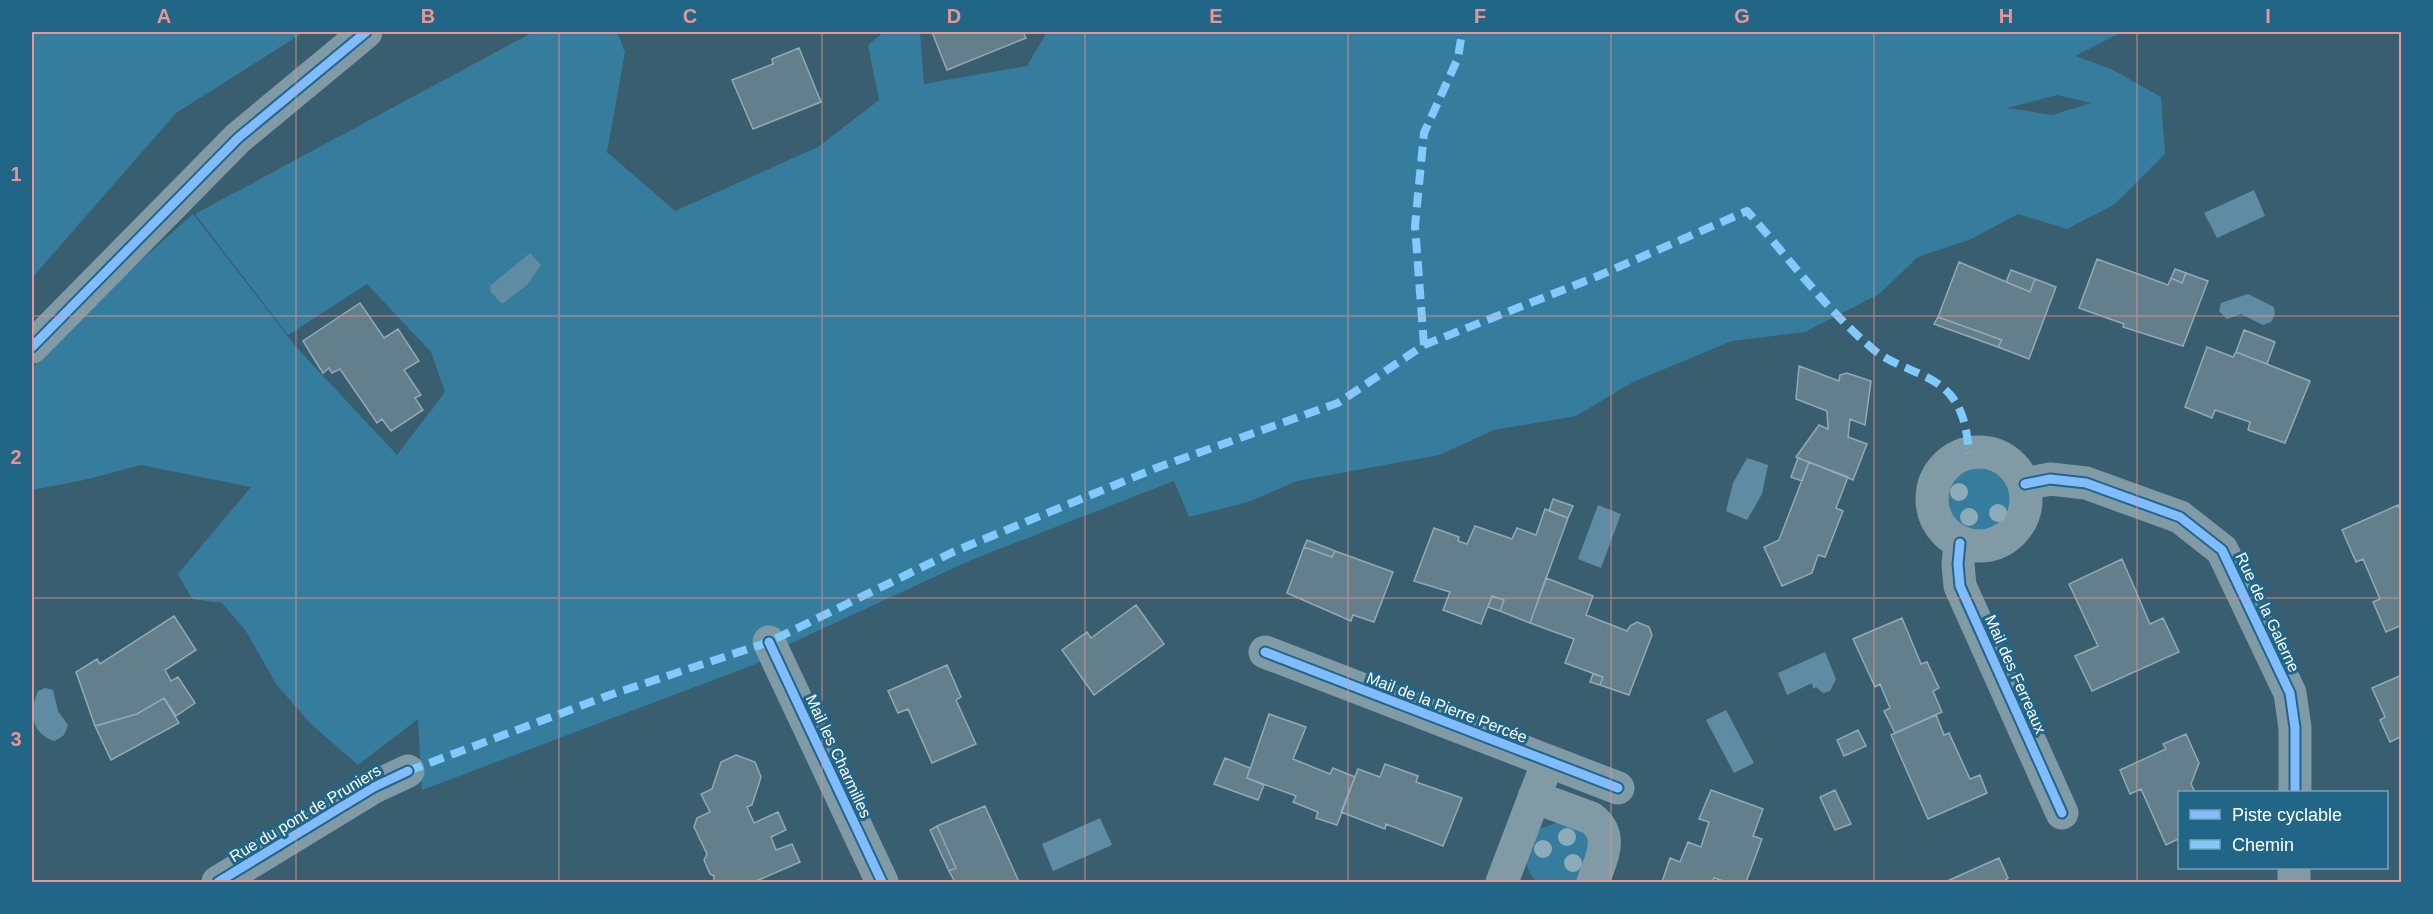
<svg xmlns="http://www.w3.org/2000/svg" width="2433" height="914" viewBox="0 0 2433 914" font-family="Arial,sans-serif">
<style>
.green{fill:#367d9d;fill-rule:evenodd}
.water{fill:#5f8ca2}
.building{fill:#637f8c;stroke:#93a9b4;stroke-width:1.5}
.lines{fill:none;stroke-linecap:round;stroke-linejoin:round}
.minor{stroke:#809aa6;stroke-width:33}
.quiet{stroke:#80caff;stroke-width:8;stroke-dasharray:15 8;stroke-linecap:butt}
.cycleway-casing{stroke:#226687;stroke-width:13}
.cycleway{stroke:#80bcff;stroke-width:9}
.tree{fill:#8dacba}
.grid{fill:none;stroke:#ea9494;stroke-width:1.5;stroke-opacity:0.55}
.labels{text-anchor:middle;stroke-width:6;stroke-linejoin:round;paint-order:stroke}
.street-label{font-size:16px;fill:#fff;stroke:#226687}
.neatline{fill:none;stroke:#ea9494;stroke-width:2}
.grid-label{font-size:20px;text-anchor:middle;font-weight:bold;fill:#ea9494}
</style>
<rect width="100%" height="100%" fill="#395e70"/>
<path class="green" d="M32,32H304L176,113L32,278Z
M533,32H617L625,52L607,152L675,211L818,147L879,100L868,45L884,32H920L924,84L1027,66L1047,32H2122L2075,56L2113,70L2161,97L2165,154L2115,204L2067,229L2018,214L1969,240L1918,257L1879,294L1805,332L1732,341L1633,382L1576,416L1494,430L1439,455L1297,481L1248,502L1189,517L1174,481L971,560L785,646L756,664L422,790L418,719L358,765L310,723L276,684L246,631L222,603L192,599L178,574L251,487L141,465L84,480L32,490V368L91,305L193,214L296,347L397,455L445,392L431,352L367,284L288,335L195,214ZM2057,95L2091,103L2053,115L2007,108Z
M1946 499a33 33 0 1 1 66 0a33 33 0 1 1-66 0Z
M1559,822L1585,833L1592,845L1581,882H1537C1518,863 1530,851 1539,829Z"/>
<path class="water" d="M2254,190L2265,216L2217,238L2204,213Z
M530,253L541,265L527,285L502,304L491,292L490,286Z
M2248,294L2274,307L2275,315L2271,322L2263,325L2241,314L2227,319L2219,311L2221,303Z
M1747,458L1768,465L1762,494L1747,520L1726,511L1733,483Z
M1598,505L1621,514L1601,568L1578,559Z
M1825,652L1836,679L1830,691L1823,693L1816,687L1813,689L1812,683L1787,695L1778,673Z
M45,688L53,690L58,711L68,725L64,735L55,741C31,734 29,712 38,691Z
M1726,710L1754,763L1734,773L1706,720Z
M1100,818L1112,845L1053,871L1042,844Z"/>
<path class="building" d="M932,32H1023L1026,38L947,70Z
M799,48L821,102L753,129L732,80L773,64L772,59Z
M2097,259L2168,285L2171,278L2182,283L2186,273L2208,281L2183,346L2123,327L2124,324L2079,308Z
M1959,262L2030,292L2035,279L2056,287L2029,359L1998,347L2002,340L1938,317Z
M2175,269L2186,273L2182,283L2171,278Z
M2011,270L2035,279L2030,292L2006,282Z
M360,303L384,338L398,329L419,361L404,370L421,395L415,398L423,410L391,431L382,419L377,423L340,369L332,373L329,368L323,373L303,341Z
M1938,317L2002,340L1998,347L1934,324Z
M2244,330L2275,342L2267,364L2236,352Z
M2207,347L2233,357L2236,352L2310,381L2285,443L2248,430L2250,422L2215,410L2212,418L2185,407Z
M1799,366L1839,381L1840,375L1847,373L1871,381L1865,425L1850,419L1848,437L1867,444L1853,480L1796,457L1819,425L1828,429L1827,411L1796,399Z
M1798,458L1809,462L1802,481L1791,477Z
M1809,462L1848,477L1836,508L1843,511L1825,557L1818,555L1812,573L1782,586L1764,547L1779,540Z
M1553,499L1573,506L1568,518L1549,511Z
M2398,505L2402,513V625L2386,632L2373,602L2380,599L2363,559L2356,562L2342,530Z
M1545,509L1568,518L1530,623L1500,611L1504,600L1492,596L1481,624L1443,610L1450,592L1414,581L1434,528L1459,537L1458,541L1467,544L1475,526L1512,539L1517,528L1536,535Z
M1307,540L1335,551L1332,557L1304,547Z
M1304,547L1332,557L1335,551L1393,572L1374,622L1353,615L1351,621L1287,593Z
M2122,559L2150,624L2163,618L2179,652L2092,691L2075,656L2098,646L2069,584Z
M1546,578L1593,596L1586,615L1627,631L1630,626L1637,622L1649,627L1652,635L1629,695L1600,685L1603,677L1565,663L1574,639L1530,623Z
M1492,596L1504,600L1500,611L1488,607Z
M1136,605L1164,644L1094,695L1062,650L1087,632L1091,638Z
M174,616L196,650L165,670L171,681L178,677L195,703L176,716L164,698L137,714L95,726L76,672L97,659L100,664Z
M1902,618L1921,664L1927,662L1939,688L1933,691L1942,712L1895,733L1884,711L1890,708L1880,684L1875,687L1853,639Z
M947,665L961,697L956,700L976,744L932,763L908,709L898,713L888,691Z
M1593,674L1603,677L1600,685L1590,682Z
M2402,675V741L2400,737L2390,742L2380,720L2385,717L2372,688Z
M164,698L179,723L111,760L95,726L137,714Z
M1269,714L1306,727L1293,759L1330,774L1333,768L1355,777L1337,825L1316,818L1318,812L1293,802L1296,796L1247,778Z
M1936,715L1944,735L1949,733L1970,779L1980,775L1987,793L1928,819L1891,735Z
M1858,730L1866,746L1844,756L1837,740Z
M2186,734L2199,763L2191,784L2195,792H2180V838L2166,845L2141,789L2130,794L2120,770L2166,749L2163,744Z
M736,755L755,762L761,777L752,805L747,807L754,823L778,812L786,830L771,837L776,850L792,844L800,862L754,882H714V876L710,874L704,860L707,854L694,827L697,818L710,812L701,794L712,789L721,762Z
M1225,758L1250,768L1247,778L1264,785L1258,800L1214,784Z
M1385,764L1418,776L1416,782L1462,798L1443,846L1386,824L1385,829L1341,812L1358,769L1380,777Z
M1711,790L1763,809L1753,836L1762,839L1746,882H1727L1714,878L1712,882H1662L1670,858L1680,862L1688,842L1701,847L1709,822L1699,819Z
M1835,790L1851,824L1835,830L1820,797Z
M985,806L1019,882H955L949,871L956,868L937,826Z
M937,826L956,868L949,871L930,830Z
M1999,858L2008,878L2003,882H1945Z"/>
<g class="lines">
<path class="minor" d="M32,347L238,138L366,32
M1932 499a47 47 0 1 1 94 0a47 47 0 1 1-94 0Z
M2025,484L2050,479L2086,483L2180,517L2222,550L2290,693L2295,728V792
M1960,543L1958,564L1960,586L2062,813
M769,642L882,882
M1265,652L1618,788
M1534,797L1591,818C1615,836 1601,859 1593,882
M218,882L374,787L408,771
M1502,882L1542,777
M2294,882V868"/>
<path class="quiet" d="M1424,345L1415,226L1424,133L1458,58L1462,32
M408,771L607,696L769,642L953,552L1156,468L1338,403L1424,345L1598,276L1747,211C1789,258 1826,310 1874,350C1897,369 1934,373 1952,397C1965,414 1967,433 1969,453"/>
<defs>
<path id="cycleway" d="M32,347L238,138L366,32
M2025,484L2050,479L2086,483L2180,517L2222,550L2290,693L2295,728V792
M1960,543L1958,564L1960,586L2062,813
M769,642L882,882
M1265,652L1618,788
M218,882L374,787L408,771"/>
</defs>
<use href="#cycleway" class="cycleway-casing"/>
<use href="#cycleway" class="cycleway"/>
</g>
<g class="tree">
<circle cx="1959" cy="492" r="9"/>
<circle cx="1998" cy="513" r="9"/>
<circle cx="1969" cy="517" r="9"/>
<circle cx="1567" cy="837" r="9"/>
<circle cx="1543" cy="849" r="9"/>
<circle cx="1573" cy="863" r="9"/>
</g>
<path class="grid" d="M296,32V882M559,32V882M822,32V882M1085,32V882M1348,32V882M1611,32V882M1874,32V882M2137,32V882M32,316H2402M32,598H2402"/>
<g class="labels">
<g class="street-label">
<text transform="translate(2268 612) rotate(65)" y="6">Rue de la Galerne</text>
<text transform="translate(2016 674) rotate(66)" y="6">Mail des Ferreaux</text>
<text transform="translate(1447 707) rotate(21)" y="6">Mail de la Pierre Percée</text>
<text transform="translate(839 756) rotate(65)" y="6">Mail les Charmilles</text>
<text transform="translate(305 813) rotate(-31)" y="6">Rue du pont de Pruniers</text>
</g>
</g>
<rect width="2433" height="914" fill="none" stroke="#226687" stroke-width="66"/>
<rect x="2178" y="791" width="210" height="78" fill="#226687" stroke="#7aa3b7" stroke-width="1.5"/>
<rect x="2190" y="810" width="30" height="9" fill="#80bcff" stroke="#7aa3b7" stroke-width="1.5"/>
<text x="2232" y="821" font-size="18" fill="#ffffff">Piste cyclable</text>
<rect x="2190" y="840" width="30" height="9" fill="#80caff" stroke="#7aa3b7" stroke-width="1.5"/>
<text x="2232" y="851" font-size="18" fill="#ffffff">Chemin</text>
<rect x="33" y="33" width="2367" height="848" class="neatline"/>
<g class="grid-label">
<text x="164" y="23">A</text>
<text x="428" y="23">B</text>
<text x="690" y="23">C</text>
<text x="954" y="23">D</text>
<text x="1216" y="23">E</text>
<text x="1480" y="23">F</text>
<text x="1742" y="23">G</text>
<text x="2006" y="23">H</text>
<text x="2268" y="23">I</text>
<text x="16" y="181">1</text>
<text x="16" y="464">2</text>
<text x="16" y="746">3</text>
</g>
</svg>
